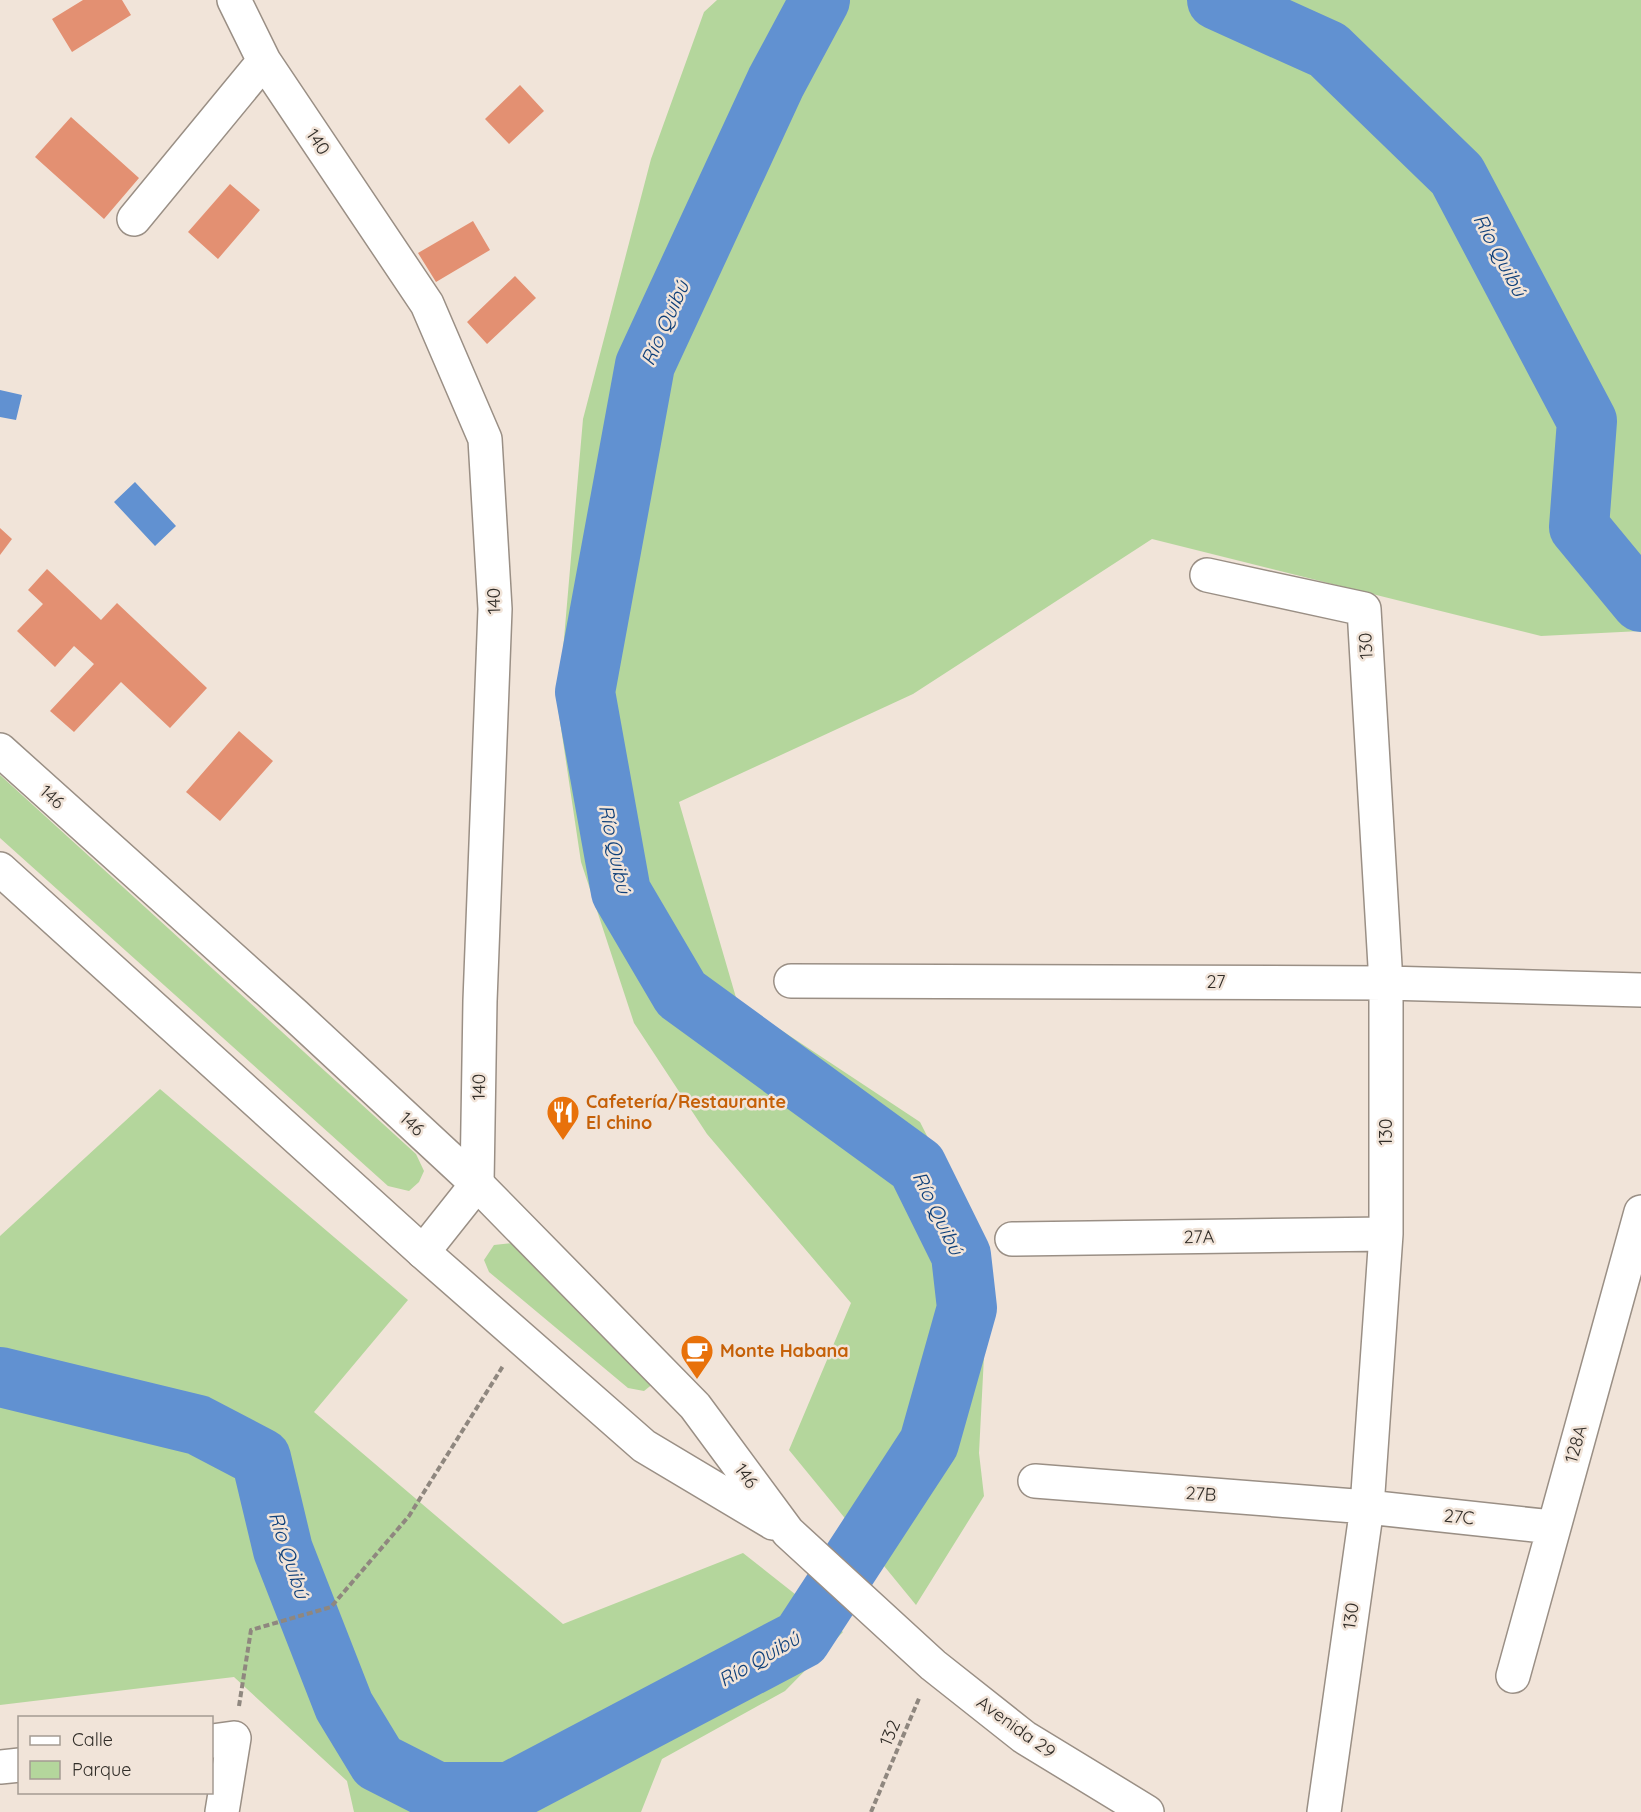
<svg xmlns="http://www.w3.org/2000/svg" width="1641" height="1812" viewBox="0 0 1641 1812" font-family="Quicksand,sans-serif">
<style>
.green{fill:#b4d69c}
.water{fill:#6191d1}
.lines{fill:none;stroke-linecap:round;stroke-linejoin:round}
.river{stroke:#6191d1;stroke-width:60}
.building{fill:#e39072}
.street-casing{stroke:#9a8f85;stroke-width:36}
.secondary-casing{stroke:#9a8f85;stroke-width:36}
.path{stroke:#8f877f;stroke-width:4;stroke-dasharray:6 3;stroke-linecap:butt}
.street{stroke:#fff;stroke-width:33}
.secondary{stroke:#fff;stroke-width:33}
.labels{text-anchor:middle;stroke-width:5;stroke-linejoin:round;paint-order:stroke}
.street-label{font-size:18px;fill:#312d28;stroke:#f1e4d9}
.food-label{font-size:18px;font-weight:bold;fill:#c56008;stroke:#f1e4d9;text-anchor:start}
.water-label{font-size:20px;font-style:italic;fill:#0e3f79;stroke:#f1e4d9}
</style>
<rect width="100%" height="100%" fill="#f1e4d9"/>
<path class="green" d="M717,0H1641V631L1541,636L1152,539L913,694L679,802L737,1001L920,1122L989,1259L979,1453L984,1496L916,1605L789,1450L851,1303L707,1134L634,1023L581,862L558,708L583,419L651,159L704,12Z
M0,775L416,1154L424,1171L419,1182L409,1191L388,1186L0,838Z
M160,1089L408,1300L314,1412L563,1624L743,1553L843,1632L785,1691L662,1759L641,1812H354L347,1781L234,1677L0,1705V1236Z
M513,1243L654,1383L644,1391L628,1388L489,1272L484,1260L494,1245Z"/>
<path class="water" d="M0,390L22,395L16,420L0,417Z
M135,482L176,526L155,546L114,502Z"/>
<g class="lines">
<path class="river" d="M1217,0L1328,50L1457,175L1587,421L1579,527L1641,602
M0,1377L198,1425L261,1458L283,1550L344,1706L378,1762L437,1792H510L801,1639L929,1443L967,1308L961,1255L917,1166L681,994L621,892L585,692L645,365L776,82L820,0"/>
</g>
<path class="building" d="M83,0H122L131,15L72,52L52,19Z
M520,85L544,111L509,144L485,119Z
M71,117L139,178L104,219L35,157Z
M230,184L260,210L218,259L188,232Z
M473,221L490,250L436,282L418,253Z
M515,276L536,298L487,344L467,322Z
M0,528L12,539L0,555Z
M47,569L101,620L117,603L207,688L170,728L121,682L74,732L50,711L94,664L74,646L55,667L17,631L43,604L28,590Z
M239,731L273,761L220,821L186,792Z"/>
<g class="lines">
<defs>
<path id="street" d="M234,0L264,61L427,304L485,439L495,609L480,1001L477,1184L423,1252
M134,219L264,61
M1207,575L1364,609L1386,983V1234L1367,1507L1324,1812
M791,981L1386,983L1641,990
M1012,1239L1386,1234
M1035,1481L1367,1507L1552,1527
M1513,1676L1641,1212
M212,1741L234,1738L222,1812
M0,1767L20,1765"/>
<path id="secondary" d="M0,750L295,1015L477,1184L695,1406L788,1532L933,1665L1024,1737L1147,1812
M0,869L423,1252L644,1446L773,1523"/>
</defs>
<use href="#street" class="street-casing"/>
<use href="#secondary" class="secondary-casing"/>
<path class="path" d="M239,1706L251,1630L331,1607L409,1516L503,1366
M871,1812L920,1696"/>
<use href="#street" class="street"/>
<use href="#secondary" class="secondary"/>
</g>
<defs>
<symbol id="restaurant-pin" viewBox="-11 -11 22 30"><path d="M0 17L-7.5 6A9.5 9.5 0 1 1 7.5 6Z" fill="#e8710a" stroke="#f1e4d9"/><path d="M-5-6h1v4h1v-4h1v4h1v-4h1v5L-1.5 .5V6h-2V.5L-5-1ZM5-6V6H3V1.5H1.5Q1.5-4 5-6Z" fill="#fff"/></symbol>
<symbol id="cafe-pin" viewBox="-11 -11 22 30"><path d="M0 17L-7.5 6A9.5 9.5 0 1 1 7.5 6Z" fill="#e8710a" stroke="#f1e4d9"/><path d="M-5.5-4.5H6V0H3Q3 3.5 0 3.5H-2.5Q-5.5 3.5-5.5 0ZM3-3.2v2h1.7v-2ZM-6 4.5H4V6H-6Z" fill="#fff"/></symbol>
</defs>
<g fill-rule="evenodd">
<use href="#restaurant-pin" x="544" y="1093" width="38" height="52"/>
<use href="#cafe-pin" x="678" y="1332" width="38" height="52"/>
</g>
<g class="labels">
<g class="street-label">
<text transform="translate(318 142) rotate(56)" y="6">140</text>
<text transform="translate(494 601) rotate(-92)" y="6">140</text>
<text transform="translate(1366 646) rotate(-93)" y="6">130</text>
<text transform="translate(52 797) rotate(42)" y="6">146</text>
<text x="1216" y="988">27</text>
<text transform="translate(479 1087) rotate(-89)" y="6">140</text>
<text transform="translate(412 1124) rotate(43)" y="6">146</text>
<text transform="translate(1386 1132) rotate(-90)" y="6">130</text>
<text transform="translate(1199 1237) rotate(-1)" y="6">27A</text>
<text transform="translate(1576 1444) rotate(-74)" y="6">128A</text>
<text transform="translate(746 1476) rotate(54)" y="6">146</text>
<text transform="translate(1201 1494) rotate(4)" y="6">27B</text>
<text transform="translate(1459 1517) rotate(6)" y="6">27C</text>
<text transform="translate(1351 1616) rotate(-82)" y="6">130</text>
<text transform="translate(1016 1727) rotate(36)" y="6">Avenida 29</text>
<text transform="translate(890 1733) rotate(-67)" y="6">132</text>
</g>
<g class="food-label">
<text x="586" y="1108">Cafetería/Restaurante<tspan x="586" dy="21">El chino</tspan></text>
<text x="720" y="1357">Monte Habana</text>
</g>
<g class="water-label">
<text transform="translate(1500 255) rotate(62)" y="7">Río Quibú</text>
<text transform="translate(665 323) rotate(-66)" y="7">Río Quibú</text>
<text transform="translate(615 849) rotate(78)" y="7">Río Quibú</text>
<text transform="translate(938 1213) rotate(64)" y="7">Río Quibú</text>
<text transform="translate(289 1555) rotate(72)" y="7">Río Quibú</text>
<text transform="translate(759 1659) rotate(-30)" y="7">Río Quibú</text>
</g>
</g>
<rect x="18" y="1716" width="195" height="78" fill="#f1e4d9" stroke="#a49b92" stroke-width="1.5"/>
<rect x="30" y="1736" width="30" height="9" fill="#ffffff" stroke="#a49b92" stroke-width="1.5"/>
<text x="72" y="1746" font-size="18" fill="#312d28">Calle</text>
<rect x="30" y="1761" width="30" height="18" fill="#b4d69c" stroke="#a49b92" stroke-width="1.5"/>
<text x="72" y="1776" font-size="18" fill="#312d28">Parque</text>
</svg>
